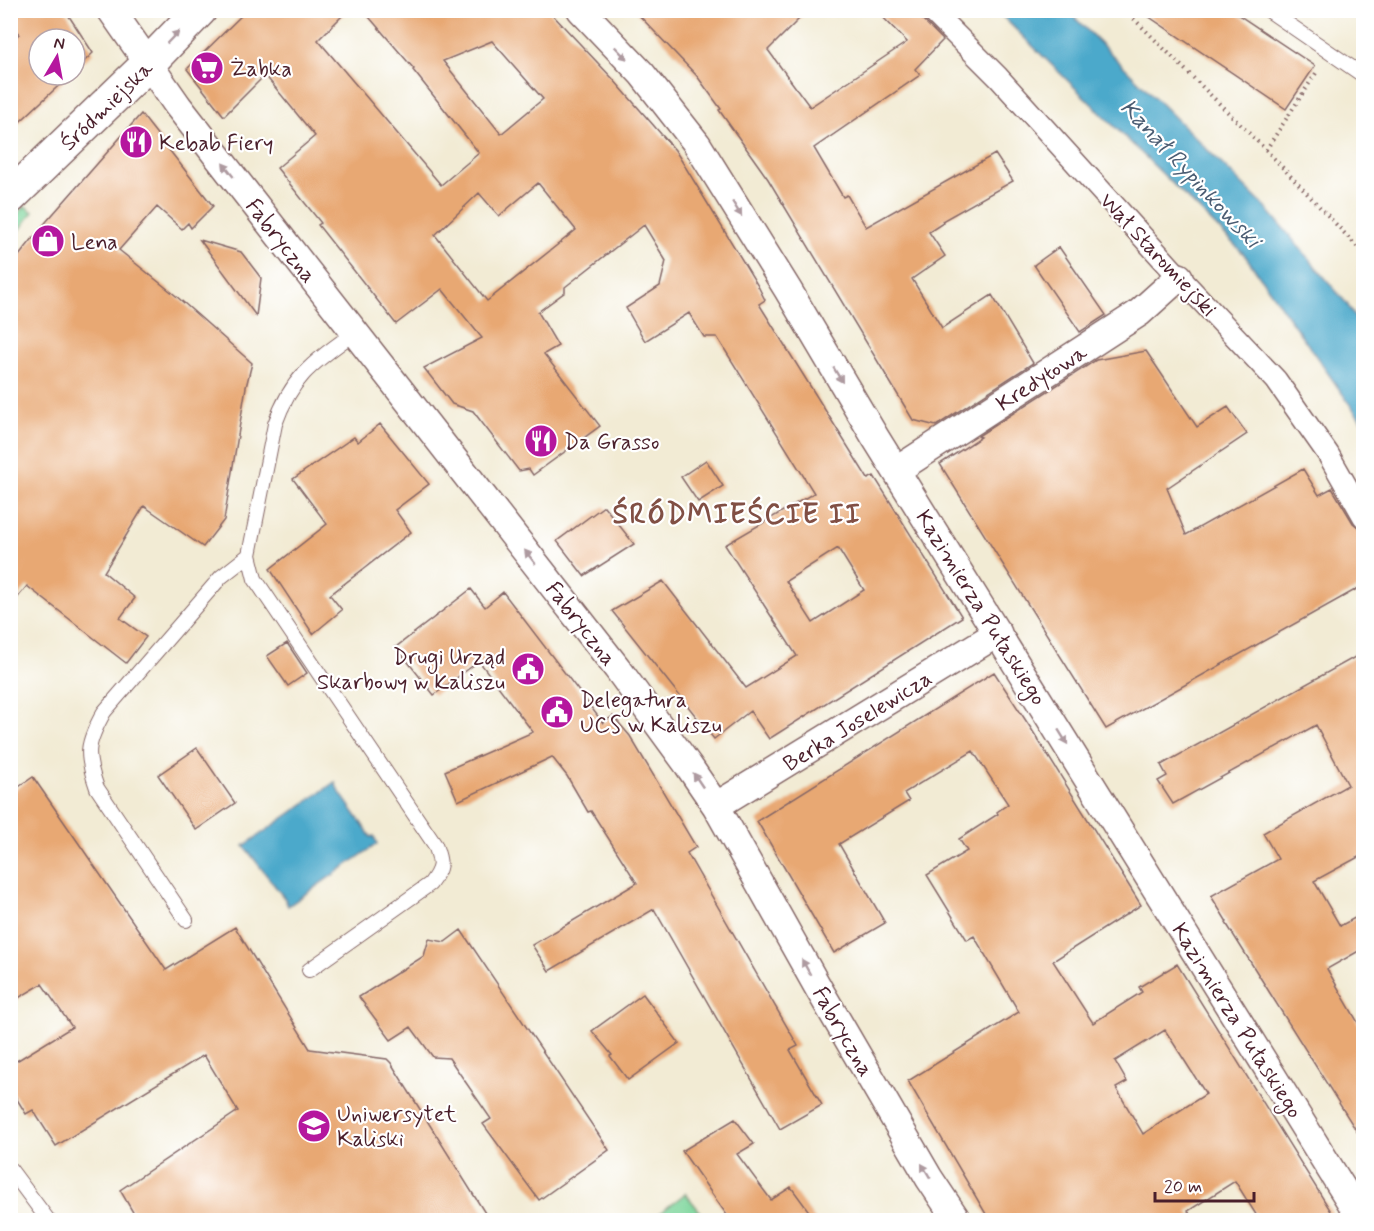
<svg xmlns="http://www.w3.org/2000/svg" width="1374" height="1231" viewBox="0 0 1374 1231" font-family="Mynerve,sans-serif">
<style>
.green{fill:#7dd59b;stroke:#647a63;stroke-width:1.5}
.water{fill:#4ca9cb;stroke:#4b647b;stroke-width:1.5}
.building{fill:#e8a873;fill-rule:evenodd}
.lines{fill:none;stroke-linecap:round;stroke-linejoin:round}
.service-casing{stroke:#856666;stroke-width:16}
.pedestrian-casing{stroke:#856666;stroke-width:24}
.minor-casing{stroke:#856666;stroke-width:30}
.tertiary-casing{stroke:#856666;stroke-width:36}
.path{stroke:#856666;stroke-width:4;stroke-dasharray:1.5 4.5;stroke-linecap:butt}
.service{stroke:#fff;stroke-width:14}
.pedestrian{stroke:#fff;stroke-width:21}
.minor{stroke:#fff;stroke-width:27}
.tertiary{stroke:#fff;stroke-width:33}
.oneway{fill:#ae9aa0}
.labels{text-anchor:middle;stroke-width:4.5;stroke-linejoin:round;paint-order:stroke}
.poi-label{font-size:22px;fill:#4a1f2b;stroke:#fff;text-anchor:start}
.street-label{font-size:22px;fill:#4a1f2b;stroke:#fff}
.water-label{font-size:24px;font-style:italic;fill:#4b5d73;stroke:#fff}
.district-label{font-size:28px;font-weight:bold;letter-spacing:1.5px;fill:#814f44;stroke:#fff}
</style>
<rect width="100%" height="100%" fill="#fff"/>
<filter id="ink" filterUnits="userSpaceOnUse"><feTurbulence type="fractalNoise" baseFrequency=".0167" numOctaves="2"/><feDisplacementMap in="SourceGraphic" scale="12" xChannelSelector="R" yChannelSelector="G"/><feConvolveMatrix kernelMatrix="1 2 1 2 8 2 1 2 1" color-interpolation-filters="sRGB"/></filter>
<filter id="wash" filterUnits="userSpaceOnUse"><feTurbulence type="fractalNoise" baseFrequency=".008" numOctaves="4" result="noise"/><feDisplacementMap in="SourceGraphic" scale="24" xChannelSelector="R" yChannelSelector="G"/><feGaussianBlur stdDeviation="1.35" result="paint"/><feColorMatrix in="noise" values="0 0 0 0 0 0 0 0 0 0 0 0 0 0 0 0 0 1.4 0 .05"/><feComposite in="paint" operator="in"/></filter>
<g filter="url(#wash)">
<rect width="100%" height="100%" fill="#f2ebd4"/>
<path class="green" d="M25,206L33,212L11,242V221Z
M685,1193L707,1220H651L682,1196Z"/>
<path class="water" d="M997,11H1068L1268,210L1347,304L1363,331V423L1244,254Z
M335,782L338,790L371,837L374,836L377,844L288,906L285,899L244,846Z"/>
<g id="blocks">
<path class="building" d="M10,10H65L93,53L75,70V39H39V75H70L10,131V42L19,34L10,20Z
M247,10H348L318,40L441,185L479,153L413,70L414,69L363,10H548L613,79L675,150L758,286L765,300L759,304L868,479L874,476L962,617L769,739L750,711L714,739L612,611L663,581L746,688L797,656L725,545L814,493L717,337H704L689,313L645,341L626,308L660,286L666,261L644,225L565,287V292L538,312L558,346L544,354L600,426L533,475L529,469L519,471L473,411L452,404L424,368L482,338L442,289L396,324L318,225L321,223L277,168L315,136L265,75L224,116L187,69ZM492,41L543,99L501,134L443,61ZM538,183L576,230L487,301L435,235L479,193L499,216ZM838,548L864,590L813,623L786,581Z
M634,10H808L768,50L810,107L907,42L876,10H919L922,19L943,40L915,69L920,75L814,148L843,197L847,195L866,227L995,154L1013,181L942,221L943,223L929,232L945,256L912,279L942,328L992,295L1033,363L936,426L913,420L768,179L719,110L721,109L697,76Z
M1139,10H1231L1315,66L1286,109Z
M141,114L213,206L191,228L188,223L182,229L157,207L119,250L175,295L252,363L246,387L224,520L203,547L144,506L104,572L135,598L120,618L146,637L126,663L27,586L10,607V267L46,222Z
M200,240L241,252L261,278L256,316Z
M1059,247L1106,315L1080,332L1034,265Z
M1146,351L1197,427L1228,407L1247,434L1167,488L1186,535L1303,469L1319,495L1332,488L1353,523L1364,532V585L1106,729L940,464L981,437L978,436L1096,360Z
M380,424L429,484L395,510L411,532L330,595L342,610L313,634L270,569L327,524L293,479L354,437L358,442Z
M706,460L723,486L698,502L681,477Z
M604,506L634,544L584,576L557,541Z
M471,589L485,607L503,592L603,723L613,716L630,736L696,847L687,853L798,1046L790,1050L822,1105L780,1129L654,909L549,971L532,945L637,883L591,811L588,812L567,776L552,757L458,801L445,771L533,732L479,661L434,695L396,647Z
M287,643L307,673L288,686L267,656Z
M1364,652V854L1314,881L1340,926L1364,913V948L1327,969L1364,1033V1143L1226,923L1227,922L1211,896L1278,859L1263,833L1348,785L1316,725L1173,804L1158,781L1167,776L1161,765Z
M994,672L1032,730L1141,905L1053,961L1093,1023L1142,992L1139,987L1177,964L1337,1221H1260L1235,1181L1188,1211L1194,1221H990L908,1081L1019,1012L974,936L967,940L927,875L967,851L959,839L998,814L997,812L1008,804L973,751L904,793L909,801L839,844L885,923L834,953L757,821ZM1165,1030L1206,1094L1143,1134L1116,1088L1127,1082L1115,1061Z
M197,748L235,803L196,830L158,775Z
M33,777L166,970L235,927L310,1049L387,1059L391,1063L490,1221H138L120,1190L238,1111L204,1055L56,1146L33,1110L26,1114L10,1088V1065L72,1027L42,984L10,1003V793Z
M461,930L609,1150L539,1200L483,1124L491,1119L449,1058L433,1057L411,1027L391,1040L359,997L424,956L429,939L445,942Z
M643,994L679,1043L628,1080L610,1056L612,1055L592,1031Z
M735,1119L754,1144L737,1154L771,1200L791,1187L816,1221H731L682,1151Z"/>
</g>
</g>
<g filter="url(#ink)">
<use href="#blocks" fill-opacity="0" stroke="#856666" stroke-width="1.5"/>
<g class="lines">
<defs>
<path id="service" d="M1268,10L1364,76
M249,555L255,579L435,845C442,864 442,868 430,884L309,970
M186,920L97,788C85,754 86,744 104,712L221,577L249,555L275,424C292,376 314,362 354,333
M10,1169L48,1220"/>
<path id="pedestrian" d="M931,10L998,77L1179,277L1276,380L1328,454L1364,517"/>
<path id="minor" d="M111,10L178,106L617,668L688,765L716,806L820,991L929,1178L957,1220
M581,10L642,74L697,144L788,290L875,437L1362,1220
M897,470L1139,313L1179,277
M716,806L998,633"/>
<path id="tertiary" d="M10,197L147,65L200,10"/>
</defs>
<use href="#service" class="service-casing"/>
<use href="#pedestrian" class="pedestrian-casing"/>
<use href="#minor" class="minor-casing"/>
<use href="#tertiary" class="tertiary-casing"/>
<path class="path" d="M1125,10L1266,150L1364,254
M1266,150L1318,70"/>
<use href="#service" class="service"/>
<use href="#pedestrian" class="pedestrian"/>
<use href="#minor" class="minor"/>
<use href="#tertiary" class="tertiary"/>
</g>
<defs><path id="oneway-solid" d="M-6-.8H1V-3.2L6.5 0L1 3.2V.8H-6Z" transform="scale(1.5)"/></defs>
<g class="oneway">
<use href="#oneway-solid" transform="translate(173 37) rotate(-46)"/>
<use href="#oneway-solid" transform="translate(621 53) rotate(46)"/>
<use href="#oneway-solid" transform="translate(228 170) rotate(-128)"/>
<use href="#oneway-solid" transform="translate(737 209) rotate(58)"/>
<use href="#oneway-solid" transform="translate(838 375) rotate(59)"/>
<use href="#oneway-solid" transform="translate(530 557) rotate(-128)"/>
<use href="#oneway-solid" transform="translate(1063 737) rotate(58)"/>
<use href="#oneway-solid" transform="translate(698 780) rotate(-124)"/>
<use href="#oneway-solid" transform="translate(806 967) rotate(-119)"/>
<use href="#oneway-solid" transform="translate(926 1171) rotate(-121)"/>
</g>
</g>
<defs>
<symbol id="supermarket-disc" viewBox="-11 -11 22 22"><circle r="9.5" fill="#b5179e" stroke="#fff"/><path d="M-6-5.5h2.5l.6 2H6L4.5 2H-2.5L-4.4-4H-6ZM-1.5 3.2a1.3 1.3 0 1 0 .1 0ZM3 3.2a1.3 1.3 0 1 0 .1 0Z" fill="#fff"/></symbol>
<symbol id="restaurant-disc" viewBox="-11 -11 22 22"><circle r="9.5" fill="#b5179e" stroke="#fff"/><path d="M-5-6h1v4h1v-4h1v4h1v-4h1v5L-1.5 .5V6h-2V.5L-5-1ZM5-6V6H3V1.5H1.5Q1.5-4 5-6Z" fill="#fff"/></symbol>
<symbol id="shop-disc" viewBox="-11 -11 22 22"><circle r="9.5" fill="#b5179e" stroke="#fff"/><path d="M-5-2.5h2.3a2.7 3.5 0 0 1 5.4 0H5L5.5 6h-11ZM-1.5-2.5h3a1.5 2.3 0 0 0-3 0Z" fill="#fff"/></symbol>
<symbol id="civic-disc" viewBox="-11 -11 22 22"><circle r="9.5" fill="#b5179e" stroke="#fff"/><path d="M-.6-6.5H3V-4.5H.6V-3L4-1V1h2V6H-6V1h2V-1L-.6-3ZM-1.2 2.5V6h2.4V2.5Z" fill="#fff"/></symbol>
<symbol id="university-disc" viewBox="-11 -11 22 22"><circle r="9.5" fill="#b5179e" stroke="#fff"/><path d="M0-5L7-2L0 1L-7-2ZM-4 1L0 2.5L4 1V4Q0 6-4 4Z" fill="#fff"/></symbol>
</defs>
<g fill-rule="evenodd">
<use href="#supermarket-disc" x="188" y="49" width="38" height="38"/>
<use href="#restaurant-disc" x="117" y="123" width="38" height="38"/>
<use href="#shop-disc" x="29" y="222" width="38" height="38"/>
<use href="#restaurant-disc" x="522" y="422" width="38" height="38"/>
<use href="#civic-disc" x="509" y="650" width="38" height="38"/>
<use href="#civic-disc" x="538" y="693" width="38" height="38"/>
<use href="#university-disc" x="295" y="1107" width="38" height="38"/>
</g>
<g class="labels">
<g class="poi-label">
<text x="230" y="76">Żabka</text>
<text x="159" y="150">Kebab Fiery</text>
<text x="71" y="249">Lena</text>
<text x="564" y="449">Da Grasso</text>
<text x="505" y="664" text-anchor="end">Drugi Urząd<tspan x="505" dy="25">Skarbowy w Kaliszu</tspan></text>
<text x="580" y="707">Delegatura<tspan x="580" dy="25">UCS w Kaliszu</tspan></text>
<text x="337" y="1121">Uniwersytet<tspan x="337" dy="25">Kaliski</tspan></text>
</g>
<g class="street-label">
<text transform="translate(106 105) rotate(-44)" y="8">Śródmiejska</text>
<text transform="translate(282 240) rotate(52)" y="8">Fabryczna</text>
<text transform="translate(1159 254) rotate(47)" y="8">Wał Staromiejski</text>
<text transform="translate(1041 377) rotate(-33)" y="8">Kredytowa</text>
<text transform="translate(982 607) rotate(58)" y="8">Kazimierza Pułaskiego</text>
<text transform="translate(582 623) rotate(52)" y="8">Fabryczna</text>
<text transform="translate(857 720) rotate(-32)" y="8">Berka Joselewicza</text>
<text transform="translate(1238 1020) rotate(58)" y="8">Kazimierza Pułaskiego</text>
<text transform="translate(844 1031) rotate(60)" y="8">Fabryczna</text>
</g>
<g class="water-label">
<text transform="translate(1191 173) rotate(47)" y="8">Kanał Rypinkowski</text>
</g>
<g class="district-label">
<text x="737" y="523">ŚRÓDMIEŚCIE II</text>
</g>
</g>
<rect width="1374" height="1231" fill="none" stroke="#fff" stroke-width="36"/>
<g transform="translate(57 57) rotate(10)"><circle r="28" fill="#ffffff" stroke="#b7a5aa" stroke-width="1.5"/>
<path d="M0-4.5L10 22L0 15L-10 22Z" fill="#b5179e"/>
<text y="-9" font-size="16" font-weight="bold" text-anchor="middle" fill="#4a1f2b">N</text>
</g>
<path d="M1155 1192v9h99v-9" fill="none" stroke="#4a1f2b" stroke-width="3"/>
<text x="1164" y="1192" font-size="18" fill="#4a1f2b" stroke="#ffffff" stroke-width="4.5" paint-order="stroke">20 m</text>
</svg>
